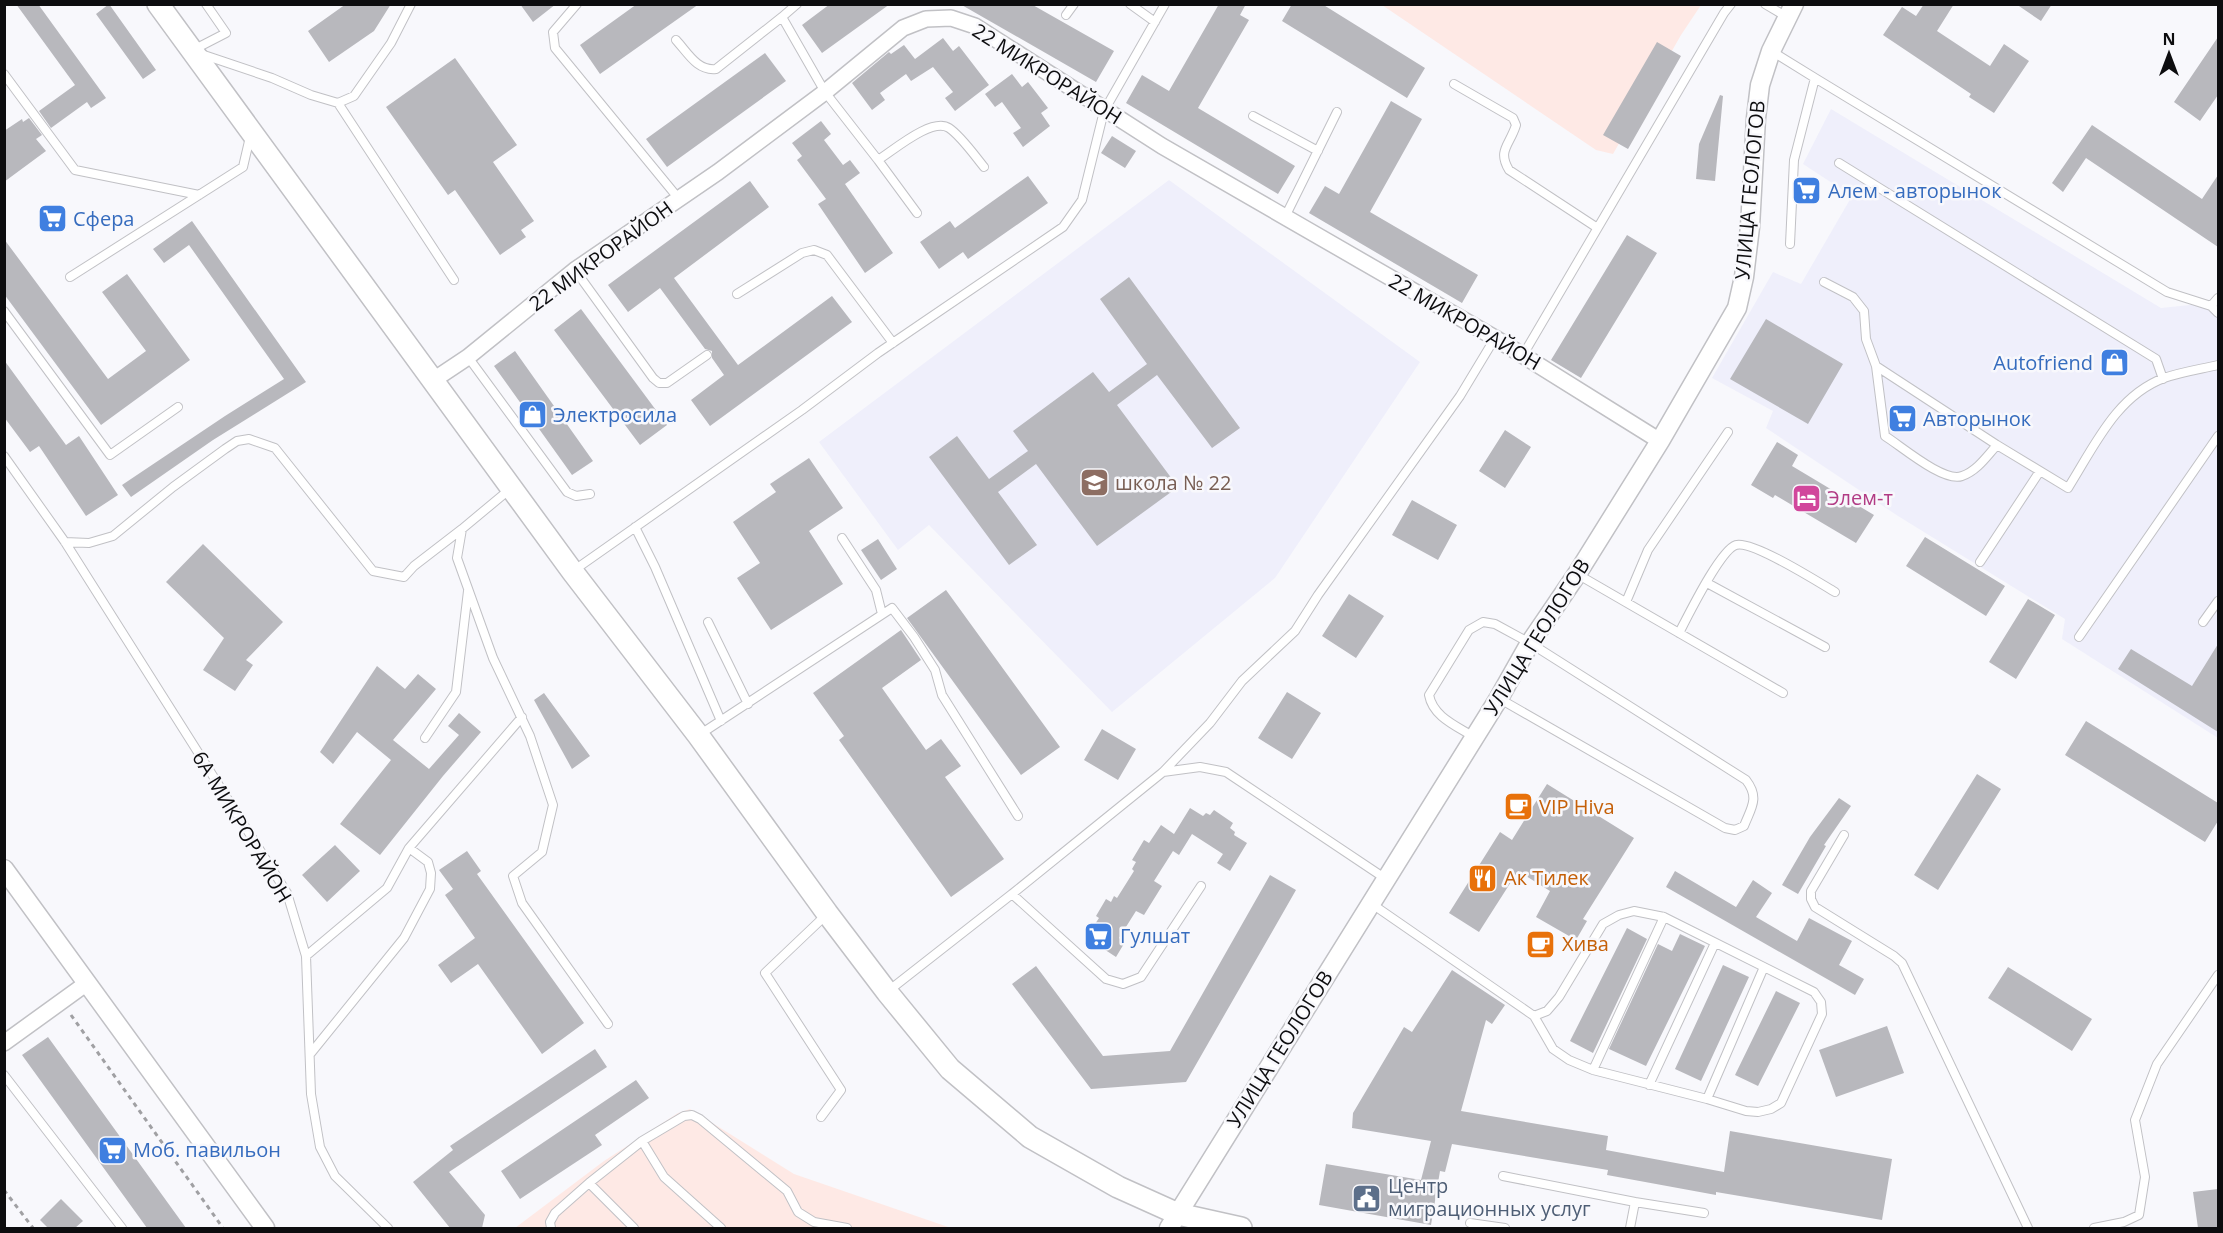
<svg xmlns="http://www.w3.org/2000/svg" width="2223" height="1233" viewBox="0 0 2223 1233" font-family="'Open Sans',sans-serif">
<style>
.built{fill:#efeffb}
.industrial{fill:#fee9e5}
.building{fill:#b8b8bd}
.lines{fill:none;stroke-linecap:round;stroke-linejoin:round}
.service-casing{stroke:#c1c1c5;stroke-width:10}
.minor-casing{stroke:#c1c1c5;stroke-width:18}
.tertiary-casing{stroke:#c1c1c5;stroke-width:21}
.secondary-casing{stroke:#c1c1c5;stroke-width:24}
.path{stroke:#a0a0a3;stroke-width:3;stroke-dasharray:4.5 4.5;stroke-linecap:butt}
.service{stroke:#fff;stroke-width:8}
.minor{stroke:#fff;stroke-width:15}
.tertiary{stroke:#fff;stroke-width:18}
.secondary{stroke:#fff;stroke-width:21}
.labels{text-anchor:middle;stroke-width:5;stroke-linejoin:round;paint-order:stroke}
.street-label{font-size:20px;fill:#0d0d0f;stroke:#f8f8fc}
.shop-label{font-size:20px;fill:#366cbe;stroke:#f8f8fc;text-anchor:start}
.education-label{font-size:20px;fill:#785e54;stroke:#f8f8fc;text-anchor:start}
.hotel-label{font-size:20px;fill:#b23c85;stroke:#f8f8fc;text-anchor:start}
.food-label{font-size:20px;fill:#c56008;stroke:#f8f8fc;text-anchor:start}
.service-label{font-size:20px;fill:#4e5e75;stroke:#f8f8fc;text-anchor:start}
</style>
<rect width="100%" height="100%" fill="#f8f8fc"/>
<path class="built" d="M1831,109L2161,308L2190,305L2218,306V738L2062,639L2065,619L1898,516L1766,428L1773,411L1712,378L1773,272L1801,284L1852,196L1803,164Z
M1169,180L1420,362L1275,578L1112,712L929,525L898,550L819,442Z"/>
<path class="industrial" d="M1382,5H1701L1681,35L1613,154L1596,150Z
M690,1109L794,1174L951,1228H515L604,1161L678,1113Z"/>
<path class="building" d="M16,4H38L106,98L91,108L87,102L51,128L39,111L75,85Z
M109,4L156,70L143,79L96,14Z
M346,4H391L374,31L329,62L308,31Z
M520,4H556L533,22Z
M637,4H699L600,74L580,45Z
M830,4H890L822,53L802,25Z
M960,4H1031L1114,51L1096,82Z
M1219,4H1246L1240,15L1249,20L1198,108L1295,166L1278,194L1126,103L1142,75L1169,91Z
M1292,4H1322L1425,68L1407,98L1282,21Z
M1924,4H1954L1937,31L1990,66L2004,44L2029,61L1994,113L1969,97L1971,94L1883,35L1902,7L1916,16Z
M2016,4H2052L2041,21Z
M2218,37V95L2200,121L2174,102Z
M943,38L953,51L959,46L989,85L955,111L945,98L953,92L933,67L911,81L906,74L880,93L885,100L872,110L852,83L889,52L891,54L904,45L915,59Z
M1657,42L1681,56L1628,149L1603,135Z
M765,53L786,81L667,167L646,139Z
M455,58L517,145L493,162L534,221L521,230L526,237L500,255L455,190L448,195L386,107Z
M1012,74L1022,87L1028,82L1048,108L1041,113L1050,126L1023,147L1013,133L1021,128L1002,102L995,107L985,94Z
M1720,95L1723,96L1715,181L1696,179L1699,144Z
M1391,101L1422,119L1370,212L1478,275L1462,303L1309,213L1325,186L1339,194Z
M29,118L42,135L36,139L46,151L4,182V131L22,119L23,122Z
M821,121L831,134L824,140L843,165L850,160L860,173L845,184L893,253L865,273L818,204L826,199L797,160L802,156L792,143Z
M2092,125L2202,199L2218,175V247L2086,158L2063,192L2052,183Z
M1112,136L1136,151L1125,168L1101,153Z
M1028,176L1048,203L968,259L963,252L939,269L920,242L950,221L955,228Z
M750,181L769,207L674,278L738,365L832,296L852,322L710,426L691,400L724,375L712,358V351L705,349L660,288L628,312L608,285Z
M192,221L306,382L213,440L131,497L122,485L225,416L284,379L189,245L164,263L153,249Z
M1627,235L1657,253L1581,378L1551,360Z
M4,239L108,379L146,351L102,292L127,274L190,360L101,425L4,294Z
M1129,277L1240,428L1212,448L1157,375L1117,405L1178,487L1097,546L1036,464L998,492L1037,545L1009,565L929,457L957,436L989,479L1028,451L1013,431L1093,372L1109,392L1147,364L1100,299Z
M581,309L667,425L640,445L554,330Z
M1766,319L1843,364L1808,424L1730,379Z
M515,351L593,461L572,475L494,366Z
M4,360L66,445L79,436L118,495L86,516L39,446L30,452L4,417Z
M1505,430L1531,447L1505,488L1479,471Z
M1777,442L1798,455L1792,466L1874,515L1856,543L1775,495L1773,498L1751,485Z
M809,458L843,508L809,531L843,584L771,630L737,578L760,563L733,522L776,492L770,484Z
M1412,500L1457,525L1438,560L1392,535Z
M1925,537L2005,586L1986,616L1906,566Z
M878,539L897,569L881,580L861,550Z
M203,544L283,622L246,660L253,665L235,691L203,670L224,638L166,582Z
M946,590L1060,747L1021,775L907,618Z
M1349,594L1384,616L1356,658L1322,636Z
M2028,599L2055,615L2016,679L1989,662Z
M901,630L921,660L882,688L926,750L941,739L961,766L945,777L1004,859L951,897L839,740L844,736L813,693Z
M2218,644V732L2118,669L2131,649L2192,686Z
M377,666L405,689L418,674L436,689L393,740L429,769L459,735L448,726L459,713L481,732L443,776L380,855L340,824L391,760L357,732L333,764L320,752Z
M1287,692L1321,713L1292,759L1258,738Z
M544,693L590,756L572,769L534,700Z
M2086,721L2218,803V821L2205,842L2065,755Z
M1102,729L1136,749L1118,780L1084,760Z
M1977,774L2001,789L1938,890L1914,875Z
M1547,784L1634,838L1583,919L1587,921L1576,940L1536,917L1550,891L1518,871L1479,932L1449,913L1500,832L1512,840Z
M1839,798L1851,806L1824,845L1826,846L1798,894L1782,885L1810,837Z
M1190,808L1203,816L1206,813L1210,815L1214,810L1233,823L1230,828L1235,832L1234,835L1247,843L1230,871L1217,863L1223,854L1192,834L1179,855L1173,851L1154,881L1162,886L1144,915L1136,911L1119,938L1125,942L1116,957L1090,940L1099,926L1095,924L1099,918L1096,916L1106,899L1111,902L1114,896L1117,898L1134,871L1132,869L1136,862L1132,860L1144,840L1149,843L1161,825L1174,834Z
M335,845L360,871L327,902L302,875Z
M467,851L481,871L477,874L584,1023L542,1054L478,964L451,983L438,965L475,938L445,895L453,889L439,870Z
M1675,871L1736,907L1753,880L1772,893L1756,917L1797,941L1809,918L1852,941L1839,965L1864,979L1855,995L1666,887Z
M1270,875L1296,890L1186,1082L1091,1089L1012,984L1036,966L1103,1056L1170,1051Z
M1627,928L1647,939L1593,1053L1570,1041Z
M1680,934L1705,946L1646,1066L1609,1049L1658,944L1672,951Z
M1723,965L1749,977L1701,1081L1675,1069Z
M2008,967L2092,1019L2072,1051L1988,998Z
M1452,970L1505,1005L1492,1024L1486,1020L1461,1111L1608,1136L1606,1150L1724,1172L1730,1131L1892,1159L1882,1220L1716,1192V1195L1607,1175L1608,1170L1452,1144L1445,1172L1440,1171L1431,1225L1319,1205L1326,1164L1421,1180L1431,1141L1352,1128L1353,1113L1404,1027L1412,1032Z
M1776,991L1800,1003L1758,1086L1735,1075Z
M1887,1026L1904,1073L1836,1097L1819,1050Z
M48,1037L186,1228H147L22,1055Z
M595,1049L607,1067L449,1172L485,1215L482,1228H450L413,1182L453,1150L450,1146Z
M636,1080L649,1098L595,1135L602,1145L520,1199L501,1171Z
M2218,1189V1228H2198L2193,1192Z
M61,1199L83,1221L75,1228H48L40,1220Z"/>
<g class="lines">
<defs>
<path id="service" d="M577,4L553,32L555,48L679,199
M1130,4L1155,22
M1765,4L1787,17
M1066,15L1074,4
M782,17L797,4
M676,40C688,53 697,71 716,69L782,17L825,92L878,160C894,150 932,117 949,128C961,136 975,156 984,167
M193,50L226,33L206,4
M1773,52L1815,78L1794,160L1790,244
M201,54L272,78L311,95L338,103L354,96L391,43L411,4
M4,74L75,170L199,195
M1815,78L2167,292L2211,306L2218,313
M1454,84L1513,118L1516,125C1510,145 1497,150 1509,170L1596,227
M338,103L454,280
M1253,116L1318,151
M878,160L917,213
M1839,163L2156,359L2163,379
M1285,217L1337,112
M575,270L653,378L659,383H667L707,355
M70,277L243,167L250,137
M1824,282L1853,297L1864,311L1866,339L1876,366L1885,436C1901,446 1944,483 1962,476C1977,471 1987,456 1997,445
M737,294L802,253L814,250L827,255L893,343
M2211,306L2218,298
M4,311L110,455L178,407
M1523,355L1724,13L1731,4
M468,357L567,492L576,496L590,494
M1876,366L1997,445L2068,488C2094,447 2116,396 2164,378C2181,372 2201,369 2218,365
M4,456L65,542L287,893L306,956L311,1094L320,1147L335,1176L388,1228
M510,489L462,529L457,558L493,658L530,736L553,805L542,852L513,876L522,903L608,1024
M635,527L655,567L721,721
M842,538L876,590L882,614
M65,542L89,543L113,536L173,487L225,449L237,441L249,439L275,448L373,571L404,577L414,566L462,529
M1980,562L2040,471
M573,571L802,410L878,353L1063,227L1082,200L1104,111L1165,4
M1577,574L1783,693
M1707,583L1825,647
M1626,602L1648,550L1728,432
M708,622L748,704
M2203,622L2218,601
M1679,633C1688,616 1720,550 1736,545C1752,540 1818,582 1835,592
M2079,637L2218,436
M699,735L892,608L914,637L935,670L942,695L1018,816
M1474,737C1457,726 1433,717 1429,695L1469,630L1483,622L1495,624L1530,643L1746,780C1760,798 1751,808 1744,826L1735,830L1725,828L1500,699
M425,738L456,692L468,591
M1163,772L1200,767L1226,772L1386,879
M1844,835L1811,891V899L1815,907L1894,956L1902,963L2028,1228
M1012,894L1163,772L1210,723L1242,681L1295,631L1318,595L1460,396L1495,338
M1372,904L1534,1016L1553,1049L1569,1060L1593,1070L1707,1099L1746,1111L1758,1112L1771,1109L1781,1103L1822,1014L1821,1002L1814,992L1664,917L1634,911L1619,915L1603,924L1559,997L1547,1011L1534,1016
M306,956L387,888L409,848L522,717
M887,992L1012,894L1106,979L1123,984L1141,977L1201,886
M311,1053L404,938L430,889L431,873L428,862L409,848
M1593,1070L1664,917
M4,1075L122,1228
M1649,1085L1715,943
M1707,1099L1764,967
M821,1117L841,1090L765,973L826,915
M642,1141L664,1177L721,1228
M1503,1176L1635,1202L1630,1228
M589,1183L634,1228
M1635,1202L1704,1213
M1470,1223L1505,1228
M551,1228L550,1222L555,1213L589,1183L642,1141L684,1116L692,1115L700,1119L787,1191L798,1212L814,1222L847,1228
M2094,1228L2124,1222L2139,1215L2145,1177L2135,1120L2157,1064L2218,975"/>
<path id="minor" d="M432,381L468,357L575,270L718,172L825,92L903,28L926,19L951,18L975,26L1162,146L1495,338L1660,441
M4,1043L87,983"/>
<path id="tertiary" d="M4,869L265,1228
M1169,1228L1499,698L1530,643L1577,574L1660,441L1737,308L1744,277L1750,227L1756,118L1760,85L1771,51L1794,4"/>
<path id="secondary" d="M158,4L572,571L698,735L827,913L887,992L950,1069L1030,1137L1118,1187L1178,1214L1241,1228"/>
</defs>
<use href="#service" class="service-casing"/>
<use href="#minor" class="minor-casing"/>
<use href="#tertiary" class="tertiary-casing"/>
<use href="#secondary" class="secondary-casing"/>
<path class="path" d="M71,1015L223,1228
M4,1190L33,1228"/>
<use href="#service" class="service"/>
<use href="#minor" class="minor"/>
<use href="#tertiary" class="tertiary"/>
<use href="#secondary" class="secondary"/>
</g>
<defs>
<symbol id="supermarket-square" viewBox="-11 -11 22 22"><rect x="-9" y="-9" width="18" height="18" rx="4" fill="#3f7fe0" stroke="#f8f8fc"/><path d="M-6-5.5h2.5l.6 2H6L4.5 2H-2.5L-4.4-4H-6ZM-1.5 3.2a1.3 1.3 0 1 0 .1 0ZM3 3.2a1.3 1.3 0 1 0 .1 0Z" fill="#fff"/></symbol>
<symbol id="shop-square" viewBox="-11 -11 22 22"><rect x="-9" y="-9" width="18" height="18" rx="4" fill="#3f7fe0" stroke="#f8f8fc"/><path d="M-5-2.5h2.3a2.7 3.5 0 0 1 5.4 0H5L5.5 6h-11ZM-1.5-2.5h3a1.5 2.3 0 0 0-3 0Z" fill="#fff"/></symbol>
<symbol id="school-square" viewBox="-11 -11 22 22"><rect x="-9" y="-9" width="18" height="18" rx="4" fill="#8d6e63" stroke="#f8f8fc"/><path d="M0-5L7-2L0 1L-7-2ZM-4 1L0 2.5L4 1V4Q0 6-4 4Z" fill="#fff"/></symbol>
<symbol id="hotel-square" viewBox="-11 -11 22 22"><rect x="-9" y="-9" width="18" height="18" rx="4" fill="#d1479c" stroke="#f8f8fc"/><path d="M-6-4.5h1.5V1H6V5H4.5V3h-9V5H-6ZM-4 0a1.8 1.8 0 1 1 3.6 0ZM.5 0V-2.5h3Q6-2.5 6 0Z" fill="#fff"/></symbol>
<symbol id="cafe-square" viewBox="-11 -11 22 22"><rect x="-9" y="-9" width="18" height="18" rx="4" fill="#e8710a" stroke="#f8f8fc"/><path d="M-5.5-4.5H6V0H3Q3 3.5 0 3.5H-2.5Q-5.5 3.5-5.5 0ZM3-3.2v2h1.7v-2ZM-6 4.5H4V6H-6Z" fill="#fff"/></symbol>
<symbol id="restaurant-square" viewBox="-11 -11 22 22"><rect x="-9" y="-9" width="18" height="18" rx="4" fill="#e8710a" stroke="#f8f8fc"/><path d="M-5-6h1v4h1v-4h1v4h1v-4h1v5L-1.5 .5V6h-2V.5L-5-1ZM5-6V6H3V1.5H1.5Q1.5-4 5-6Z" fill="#fff"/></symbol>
<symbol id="civic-square" viewBox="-11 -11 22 22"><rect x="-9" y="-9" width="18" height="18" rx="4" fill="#5c6f8a" stroke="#f8f8fc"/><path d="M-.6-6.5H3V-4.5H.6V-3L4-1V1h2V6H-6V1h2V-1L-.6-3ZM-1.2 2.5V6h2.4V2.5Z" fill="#fff"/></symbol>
</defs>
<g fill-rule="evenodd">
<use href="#supermarket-square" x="1790" y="174" width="33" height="33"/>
<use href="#supermarket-square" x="36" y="202" width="33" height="33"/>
<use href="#shop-square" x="2098" y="346" width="33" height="33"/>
<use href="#shop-square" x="516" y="398" width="33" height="33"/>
<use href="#supermarket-square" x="1886" y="402" width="33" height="33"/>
<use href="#school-square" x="1078" y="466" width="33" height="33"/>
<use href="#hotel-square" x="1790" y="482" width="33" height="33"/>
<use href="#cafe-square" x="1502" y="790" width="33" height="33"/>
<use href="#restaurant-square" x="1466" y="862" width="33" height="33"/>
<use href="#supermarket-square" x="1082" y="920" width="33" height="33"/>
<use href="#cafe-square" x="1524" y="928" width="33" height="33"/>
<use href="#supermarket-square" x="96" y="1134" width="33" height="33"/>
<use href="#civic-square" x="1350" y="1182" width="33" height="33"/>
</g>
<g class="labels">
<g class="street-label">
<text transform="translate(1047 74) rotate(32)" y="7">22 МИКРОРАЙОН</text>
<text transform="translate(1750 190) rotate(-85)" y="7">УЛИЦА ГЕОЛОГОВ</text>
<text transform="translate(601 256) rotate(-36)" y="7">22 МИКРОРАЙОН</text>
<text transform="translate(1465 322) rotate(30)" y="7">22 МИКРОРАЙОН</text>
<text transform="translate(1537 637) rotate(-58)" y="7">УЛИЦА ГЕОЛОГОВ</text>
<text transform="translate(242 827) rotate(59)" y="7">6А МИКРОРАЙОН</text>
<text transform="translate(1280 1049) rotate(-58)" y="7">УЛИЦА ГЕОЛОГОВ</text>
</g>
<g class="shop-label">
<text x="1828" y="198">Алем - авторынок</text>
<text x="73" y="226">Сфера</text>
<text x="2093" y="370" text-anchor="end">Autofriend</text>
<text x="553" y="422">Электросила</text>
<text x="1923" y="426">Авторынок</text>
<text x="1120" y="943">Гулшат</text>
<text x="133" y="1157">Моб. павильон</text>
</g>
<g class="education-label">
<text x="1115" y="490">школа № 22</text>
</g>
<g class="hotel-label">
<text x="1827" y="505">Элем-т</text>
</g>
<g class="food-label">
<text x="1539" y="814">VIP Hiva</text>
<text x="1504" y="885">Ак Тилек</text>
<text x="1562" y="951">Хива</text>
</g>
<g class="service-label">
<text x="1388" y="1193">Центр<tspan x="1388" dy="23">миграционных услуг</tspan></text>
</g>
</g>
<rect width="2223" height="1233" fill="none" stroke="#0d0d0f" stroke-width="12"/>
<g transform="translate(2169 54)" stroke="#f8f8fc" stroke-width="4.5" paint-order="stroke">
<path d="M0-4.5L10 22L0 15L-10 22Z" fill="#0d0d0f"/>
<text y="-9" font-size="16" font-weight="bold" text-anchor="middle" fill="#0d0d0f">N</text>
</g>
</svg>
